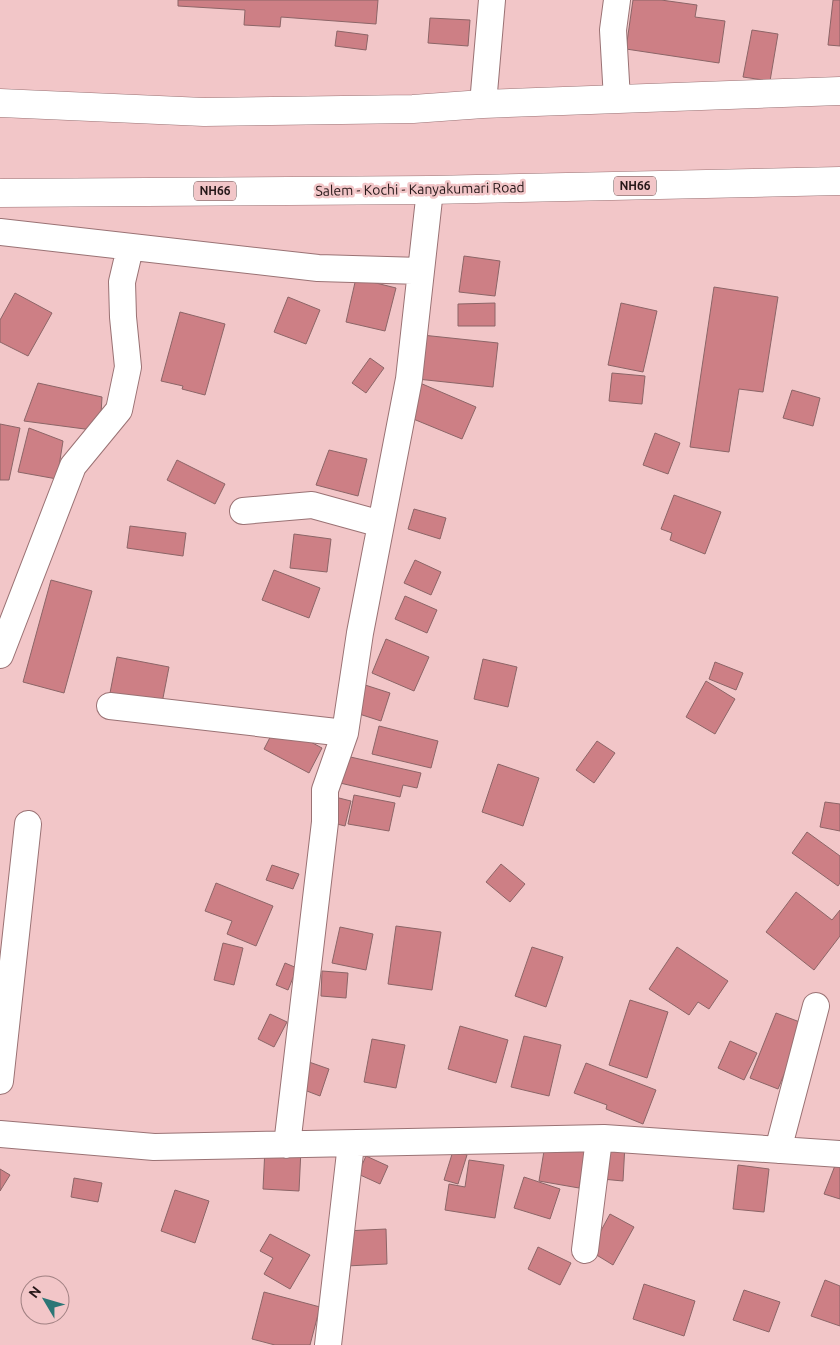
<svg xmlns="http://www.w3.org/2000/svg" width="840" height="1345" viewBox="0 0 840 1345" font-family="Ubuntu,sans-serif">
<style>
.building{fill:#cd7f85;stroke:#8c6567}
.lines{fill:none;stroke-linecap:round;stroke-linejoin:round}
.street-casing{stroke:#9a7274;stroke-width:28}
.secondary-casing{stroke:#9a7274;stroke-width:29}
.highway-casing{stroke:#9a7274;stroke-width:29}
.street{stroke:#fff;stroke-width:26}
.secondary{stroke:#fff;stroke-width:28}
.highway{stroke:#fff;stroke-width:28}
.labels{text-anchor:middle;stroke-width:5;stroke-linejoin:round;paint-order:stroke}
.shield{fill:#f2c6c8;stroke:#634c4d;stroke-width:1}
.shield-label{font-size:12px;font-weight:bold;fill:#261718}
.street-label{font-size:14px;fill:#261718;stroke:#f2c6c8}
</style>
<rect width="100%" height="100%" fill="#f2c6c8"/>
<path class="building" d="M178,0H378L376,24L281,17L280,27L244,25L245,10L178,6Z
M633,0H661L697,5L695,17L725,21L719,63L626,49Z
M833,0H840V46L828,45Z
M430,18L470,20L468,46L428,43Z
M752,30L778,34L770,81L743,77Z
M337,31L368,35L366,50L335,46Z
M464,256L500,261L495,296L459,292Z
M356,278L396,288L385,331L346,322Z
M714,287L778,297L763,392L739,389L729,452L690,447Z
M15,293L52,313L28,356L0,342V320Z
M288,297L320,310L306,344L274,332Z
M495,303V326H458V304Z
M621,303L657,311L643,372L608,365Z
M180,312L225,324L205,395L182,389L183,386L161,381Z
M422,335L498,343L493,387L417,379Z
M370,358L384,368L366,393L352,383Z
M612,373L645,376L642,404L609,401Z
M38,383L102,397L100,431L24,421Z
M420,383L476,407L462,439L406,416Z
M792,390L820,398L813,426L783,418Z
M0,424L20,428L9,480H0Z
M29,428L63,441L57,479L18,472Z
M655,433L680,443L668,474L643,465Z
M329,450L367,459L358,496L316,485Z
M177,460L225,484L215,504L167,480Z
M674,495L721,512L705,554L670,540L672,533L661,529Z
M414,509L446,518L440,539L408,529Z
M130,526L186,533L183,556L127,548Z
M294,534L331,539L327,572L290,568Z
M415,560L441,572L431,595L404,583Z
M274,570L320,588L309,618L262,600Z
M51,580L92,591L64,693L23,682Z
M405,596L437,610L427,633L395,619Z
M386,639L429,657L414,691L372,673Z
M117,657L169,667L162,703L110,693Z
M483,659L517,667L508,707L474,699Z
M715,662L743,673L736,690L709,679Z
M706,681L735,699L715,734L686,717Z
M362,684L390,693L381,721L353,712Z
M277,724L322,748L309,773L264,749Z
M379,726L438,741L431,768L372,754Z
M597,741L615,753L594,783L576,770Z
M346,756L421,773L417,788L403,785L400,797L340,783Z
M498,764L539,778L523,826L482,812Z
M354,795L395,803L389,831L348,824Z
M335,797L351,801L345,826L329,822Z
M825,802L840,804V831L820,827Z
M807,832L840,856V883L838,886L792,853Z
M501,864L525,884L510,902L486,882Z
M272,865L299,874L293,889L266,880Z
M216,883L273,906L256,946L227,934L232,921L205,911Z
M796,892L832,920L840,910V936L814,970L766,932Z
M396,926L441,932L432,990L388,984Z
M340,927L373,934L366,970L332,963Z
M223,943L243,948L234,985L214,980Z
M532,947L563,957L546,1007L515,996Z
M677,947L728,981L709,1009L698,1002L689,1015L649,989Z
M285,963L297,968L288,990L276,985Z
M322,971L348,973L346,998L321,996Z
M630,1000L668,1012L647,1078L609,1065Z
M776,1013L805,1024L778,1089L750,1078Z
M270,1014L287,1022L274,1047L258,1039Z
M460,1026L508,1040L496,1083L448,1069Z
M524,1036L561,1045L549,1096L511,1087Z
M372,1039L405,1045L396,1088L364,1082Z
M730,1041L757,1053L744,1080L718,1068Z
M309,1062L329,1069L320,1096L299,1088Z
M586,1063L656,1090L643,1124L606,1109L607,1105L574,1093Z
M604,1143L625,1144L623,1181L602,1179Z
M545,1145L586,1152L579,1188L539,1181Z
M265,1148L301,1149L299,1191L263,1189Z
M453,1151L467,1155L458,1184L444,1180Z
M366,1156L388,1166L380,1184L358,1174Z
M469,1160L504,1165L495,1218L445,1210L449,1184L465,1187Z
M836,1163L840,1164V1199L824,1194Z
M738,1165L769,1169L764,1212L733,1209Z
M0,1169L10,1175L0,1191Z
M524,1177L560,1189L550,1219L514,1208Z
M74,1178L102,1183L98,1202L71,1197Z
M175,1190L209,1201L195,1243L161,1231Z
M610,1214L634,1227L613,1265L590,1251Z
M386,1229L387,1264L346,1266L345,1231Z
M270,1234L310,1255L290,1289L264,1274L273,1258L260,1251Z
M538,1247L571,1263L560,1285L528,1269Z
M825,1280L840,1286V1326L811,1316Z
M644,1284L695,1301L684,1336L633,1319Z
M744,1290L780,1302L769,1332L733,1320Z
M264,1292L320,1307L310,1345H275L252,1339Z"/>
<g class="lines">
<defs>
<path id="street" d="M617,99L613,30L617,0
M483,104L492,0
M0,232L318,268L421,271
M243,511L312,505L381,524
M0,655L73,466L119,410L128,367L123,317L122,282L130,248
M110,706L345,733
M0,1081L28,824
M0,1134L154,1147L604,1138L840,1154
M287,1145L325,822V790L345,733L360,633L409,379L430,190
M778,1150L816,1006
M585,1250L599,1139
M328,1345L351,1144"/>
<path id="secondary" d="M0,103L204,112L413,109L483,104L840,91"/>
<path id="highway" d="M0,193L430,190L840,181"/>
</defs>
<use href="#street" class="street-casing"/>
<use href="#secondary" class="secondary-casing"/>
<use href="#highway" class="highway-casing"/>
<use href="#street" class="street"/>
<use href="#secondary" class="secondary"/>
<use href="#highway" class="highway"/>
</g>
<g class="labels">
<g class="shield">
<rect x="614" y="176.5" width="42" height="19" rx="4"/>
<rect x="194" y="181.5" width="42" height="19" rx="4"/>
</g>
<g class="shield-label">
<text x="635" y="190">NH66</text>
<text x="215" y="195">NH66</text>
</g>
<g class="street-label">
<text transform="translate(420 189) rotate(-1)" y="5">Salem - Kochi - Kanyakumari Road</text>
</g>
</g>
<g transform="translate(45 1300) rotate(308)"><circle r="24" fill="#f2c6c8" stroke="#a08082"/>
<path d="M0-4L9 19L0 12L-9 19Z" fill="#2c7676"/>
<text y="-8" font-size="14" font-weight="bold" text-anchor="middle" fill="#261718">N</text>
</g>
</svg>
